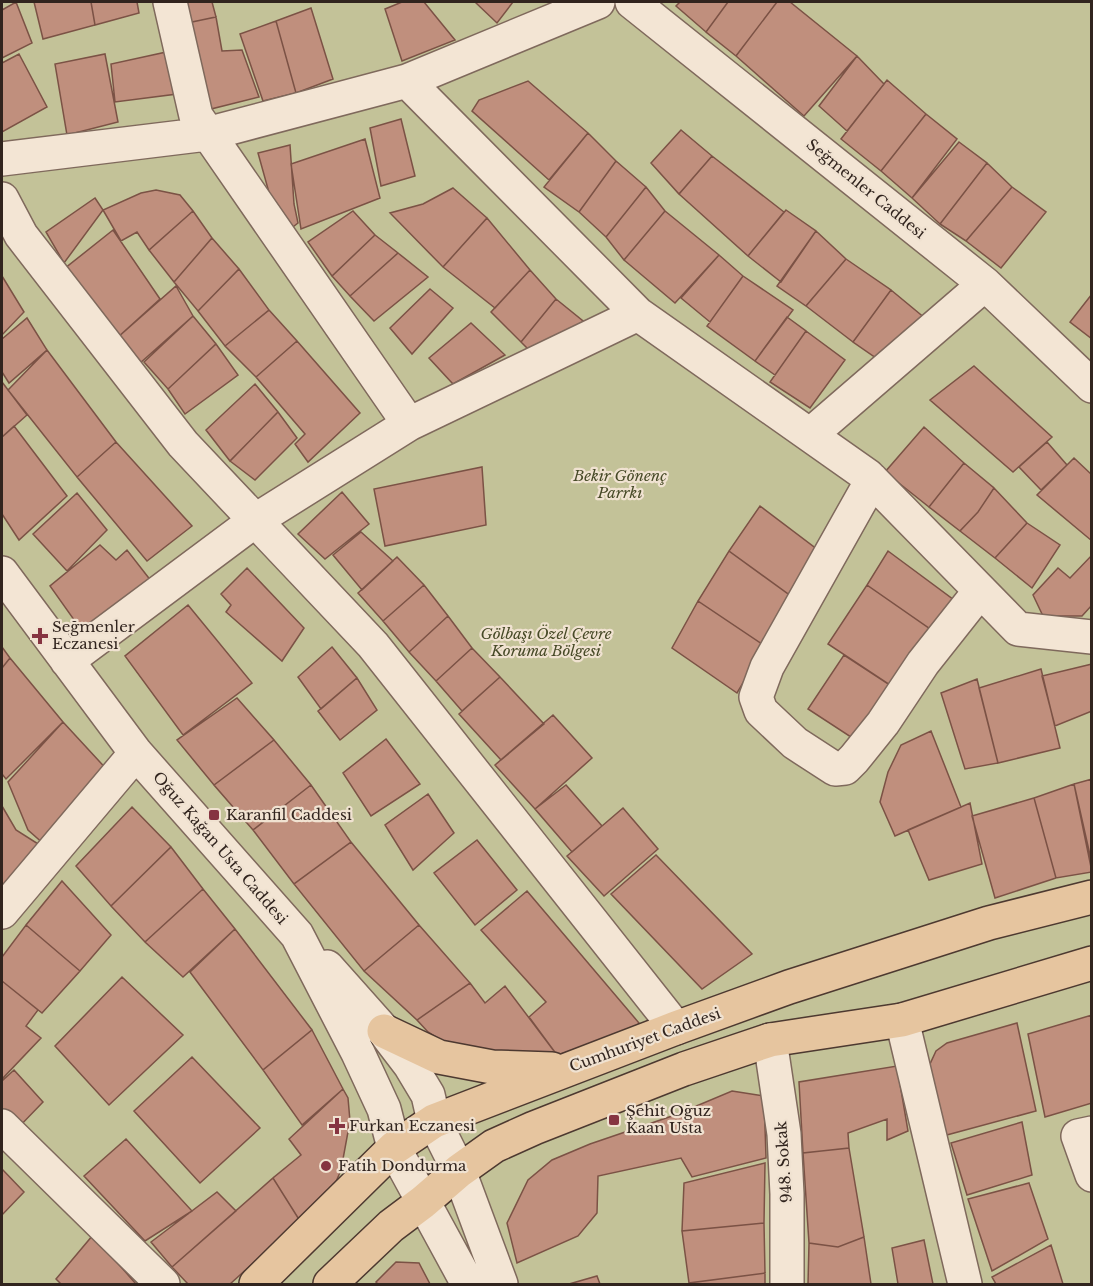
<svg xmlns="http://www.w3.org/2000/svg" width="1093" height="1286" viewBox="0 0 1093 1286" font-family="'Libre Baskerville',serif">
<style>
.green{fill:#c3c298}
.building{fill:#c08f7d;stroke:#7b5245;stroke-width:1.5}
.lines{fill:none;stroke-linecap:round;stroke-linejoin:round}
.minor-casing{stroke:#7f695c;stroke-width:36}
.major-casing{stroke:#4d3930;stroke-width:36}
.minor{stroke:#f3e5d4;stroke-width:33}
.major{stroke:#e6c59f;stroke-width:33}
.poi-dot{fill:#863441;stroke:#f0e2d1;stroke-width:2}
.labels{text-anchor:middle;stroke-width:4.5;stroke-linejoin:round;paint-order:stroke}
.street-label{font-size:15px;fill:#31241e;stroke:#f0e2d1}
.park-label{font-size:15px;font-style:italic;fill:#474a27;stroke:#f0e2d1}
.poi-label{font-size:15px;fill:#31241e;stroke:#f0e2d1;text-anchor:start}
</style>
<rect width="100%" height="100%" fill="#e7d7c3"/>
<path class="green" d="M2,2H1091V1284H2Z"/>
<path class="building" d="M16,2L32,43L2,58V10Z
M34,2H91L95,25L43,39Z
M91,2H137L139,13L95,25Z
M182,2H212L216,17L187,23Z
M402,2H424L455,40L402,61L385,9Z
M475,2H513L497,23Z
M680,2H728L706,32L676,6Z
M728,2H777L736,56L706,32Z
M777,2H790L857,56L804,116L736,56Z
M311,8L333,79L296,93L276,21Z
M216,17L222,51L242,50L259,97L207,110L187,23Z
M276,21L296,93L263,101L240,34Z
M171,51L177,94L115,102L111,64Z
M19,54L47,107L2,132V63Z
M105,54L118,122L67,135L55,64Z
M857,56L884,84L847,131L819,106Z
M887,80L926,114L881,171L841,139Z
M528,81L588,133L549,180L472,111L479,100Z
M926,114L957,139L912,198L881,171Z
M401,119L415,176L381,186L370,128Z
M681,130L712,156L679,194L651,163Z
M588,133L616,161L579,212L544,187Z
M365,139L380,198L301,229L291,164Z
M959,142L987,163L940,224L912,198Z
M290,145L294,204L298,223L289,230L273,207L258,153Z
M712,156L784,212L748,256L679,194Z
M616,161L646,187L606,237L579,212Z
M987,163L1012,187L966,241L940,224Z
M646,187L665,211L624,260L606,237Z
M1012,187L1046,212L1001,268L966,241Z
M453,188L487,218L443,267L390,213L423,204Z
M156,190L180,195L193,211L149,250L137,232L121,241L103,210L141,193Z
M95,198L103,210L64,263L46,232Z
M786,210L816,231L781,282L748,256Z
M193,211L212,238L174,282L149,250Z
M353,211L375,235L332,276L308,242Z
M665,211L719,255L675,303L624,260Z
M487,218L530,270L495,308L443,267Z
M113,230L160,299L117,338L64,269Z
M816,231L846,259L806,306L777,286Z
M375,235L398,253L350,296L332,276Z
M212,238L239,269L198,311L174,282Z
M398,253L428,277L374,321L350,296Z
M719,255L743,276L710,322L681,298Z
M846,259L891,290L853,342L806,306Z
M239,269L269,310L225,346L198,311Z
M530,270L556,299L521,342L491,312Z
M2,276L24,312L2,335Z
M743,276L793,310L755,361L707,326Z
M176,286L193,316L139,364L117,338Z
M430,289L453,308L412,354L390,328Z
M891,290L926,319L879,360L853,342Z
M1092,294V339L1070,322Z
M556,299L588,325L536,357L521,342Z
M269,310L297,341L256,377L225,346Z
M193,316L216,344L168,389L144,362Z
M787,317L806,331L775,375L755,361Z
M27,318L47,350L9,383L2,372V339Z
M471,323L505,355L453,384L429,358Z
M806,331L845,360L810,408L770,382Z
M297,341L360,413L308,462L295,444L305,434L256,377Z
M216,344L238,375L185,414L168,389Z
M47,350L116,442L77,477L8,390Z
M974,366L1052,437L1013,472L930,400Z
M2,382L27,415L2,437Z
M255,384L278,412L230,461L206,430Z
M278,412L297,438L255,480L230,461Z
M14,426L67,496L19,540L2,514V437Z
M924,427L964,463L929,507L885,472Z
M116,442L192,526L147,561L77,477Z
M1047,442L1067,465L1041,490L1019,467Z
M1074,458L1092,475V541L1037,495Z
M964,463L994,488L978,512L960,531L929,507Z
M482,467L486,525L385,546L374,489Z
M994,488L1027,523L995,558L960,531L978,512Z
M342,492L369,524L325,559L298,534Z
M77,493L107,530L67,571L33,534Z
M760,506L822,553L795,599L729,551Z
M1027,523L1060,545L1032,588L995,558Z
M361,532L393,561L362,590L333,555Z
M100,545L116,560L127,550L155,586L89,641L50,586Z
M729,551L795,599L765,646L698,601Z
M888,551L954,600L933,631L867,585Z
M1092,555V605L1082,616H1043L1033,595L1058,568L1070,578Z
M397,557L424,585L383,621L358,593Z
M247,568L304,628L282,661L226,612L231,605L221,594Z
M424,585L448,616L409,652L383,621Z
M867,585L933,631L896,689L828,644Z
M698,601L765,646L737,693L672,648Z
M188,605L252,683L183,735L125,656Z
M448,616L472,648L436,681L409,652Z
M2,647L10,658L2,668Z
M332,647L357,678L321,709L298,677Z
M472,648L500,677L462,711L436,681Z
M844,655L896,689L857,741L808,709Z
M10,658L63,722L6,779L2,774V668Z
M1092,664V711L1055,726L1042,676Z
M1041,669L1060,748L998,763L979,688Z
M500,677L544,724L501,760L459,714Z
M357,678L377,710L340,740L318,711Z
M977,679L998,763L965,769L941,693Z
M237,698L274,740L214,785L177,740Z
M553,715L592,758L535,809L495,765Z
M63,722L111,774L45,845L28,830L8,782Z
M931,731L961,807L895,836L880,802L888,772L901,745Z
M386,739L420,784L371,816L343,773Z
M274,740L311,785L253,830L214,785Z
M1092,779V864L1074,784Z
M1074,784L1092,872L1056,878L1034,798Z
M311,785L351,842L294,884L253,830Z
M566,785L602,826L572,852L535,809Z
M428,794L454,833L413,870L385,825Z
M1034,798L1056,878L995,898L972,816Z
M970,803L982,864L929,880L908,830Z
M2,806L16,830L46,849L9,889L2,883Z
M132,807L171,847L111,906L76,866Z
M623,808L658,849L604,896L567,856Z
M477,840L517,890L475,925L434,873Z
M351,842L419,925L364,971L294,884Z
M171,847L203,889L145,942L111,906Z
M656,855L752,954L702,989L611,894Z
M62,881L111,935L80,971L26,925Z
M203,889L235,929L183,977L145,942Z
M527,891L639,1023L632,1034L557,1055L529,1017L546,1002L481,930Z
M26,925L80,971L42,1013L2,981V957Z
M419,925L470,983L417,1020L364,971Z
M235,929L312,1030L263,1070L190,972Z
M122,977L183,1035L109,1105L55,1046Z
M2,981L38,1010L26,1026L41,1038L2,1079Z
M470,983L485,1003L505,986L557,1055L453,1048L428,1032L417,1020Z
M1092,1015V1103L1045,1117L1028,1034Z
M1017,1023L1036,1111L943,1136L931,1081L930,1064L936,1051L947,1043Z
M312,1030L343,1089L302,1125L263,1070Z
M192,1057L260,1128L200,1183L134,1111Z
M897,1066L908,1131L887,1140V1119L848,1133L849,1148L803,1153L799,1082Z
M14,1070L43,1102L17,1129L2,1112V1081Z
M343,1089L348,1098L350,1121L341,1170L332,1191L300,1221L273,1178L301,1155L289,1139Z
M732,1091L764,1096L766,1158L692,1177L681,1158L598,1176L597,1213L578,1236L517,1263L507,1223L528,1180L552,1160L590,1144L675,1115Z
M1022,1122L1032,1175L967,1195L951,1143Z
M126,1139L192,1211L145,1241L84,1176Z
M849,1148L864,1237L838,1247L809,1243L803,1153Z
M765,1163L764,1223L682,1231L684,1183Z
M2,1169L24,1192L2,1215Z
M273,1178L300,1221L230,1284H188L172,1267Z
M1029,1183L1048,1239L992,1271L968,1199Z
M217,1192L236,1211L172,1267L151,1242Z
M764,1223L765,1273L689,1283L682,1231Z
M93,1235L136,1284H61L56,1279Z
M864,1237L871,1284H808L809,1243L838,1247Z
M924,1240L933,1284H898L892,1248Z
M1051,1245L1063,1284H996L992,1277Z
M396,1262L419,1263L430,1284H378L376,1282Z
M765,1273V1284H689V1283Z
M597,1276L600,1284H569Z"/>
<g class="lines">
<defs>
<path id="minor" d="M170,2L196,116L409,424L638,314
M632,2L985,284L1092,386
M407,81L638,314L868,476L1018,629L1092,637
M2,159L207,134L407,81L598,2
M2,199L21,235L183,444L373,645L676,1028
M810,435L985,284
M872,480L767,667L756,697L761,711L795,743L835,769L845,768L854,759L883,723L923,663L980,591
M2,573L136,753L297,935L358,1053L384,1109L394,1148L468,1284
M67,661L256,520L409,424
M2,912L136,753
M327,967L384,1031L410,1065L428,1095L434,1121L459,1171L501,1284
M902,1020L965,1284
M770,1040L784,1134L787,1194V1284
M2,1126L163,1284
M1092,1133L1078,1136L1092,1175"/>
<path id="major" d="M384,1031L439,1057L492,1067L552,1069
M256,1284L394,1148L434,1121L676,1028L789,987L989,923L1092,897
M330,1284L391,1226L423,1202L459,1171L494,1146L534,1128L684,1069L770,1040L902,1020L1092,963"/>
</defs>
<use href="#minor" class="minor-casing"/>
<use href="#major" class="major-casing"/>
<use href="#minor" class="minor"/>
<use href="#major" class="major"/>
</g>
<g class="poi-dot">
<path d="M37 627h6v6h6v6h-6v6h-6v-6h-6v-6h6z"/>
<rect x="208" y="809" width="12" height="12" rx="3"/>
<rect x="608" y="1114" width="12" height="12" rx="3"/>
<path d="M334 1117h6v6h6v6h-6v6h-6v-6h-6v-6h6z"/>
<circle cx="326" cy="1166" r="6"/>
</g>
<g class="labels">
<g class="street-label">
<text transform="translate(866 189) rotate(39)" y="5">Seğmenler Caddesi</text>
<text transform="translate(220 848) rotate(49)" y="5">Oğuz Kağan Usta Caddesi</text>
<text transform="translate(645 1040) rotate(-20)" y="5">Cumhuriyet Caddesi</text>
<text transform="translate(784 1162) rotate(-94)" y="5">948. Sokak</text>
</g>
<g class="park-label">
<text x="620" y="481">Bekir Gönenç<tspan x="620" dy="17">Parrkı</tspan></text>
<text x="546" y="639">Gölbaşı Özel Çevre<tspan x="546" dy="17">Koruma Bölgesi</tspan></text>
</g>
<g class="poi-label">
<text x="52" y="632">Seğmenler<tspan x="52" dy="17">Eczanesi</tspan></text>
<text x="226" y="820">Karanfil Caddesi</text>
<text x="626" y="1116">Şehit Oğuz<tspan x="626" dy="17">Kaan Usta</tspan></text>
<text x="349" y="1131">Furkan Eczanesi</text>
<text x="338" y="1171">Fatih Dondurma</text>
</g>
</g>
<rect width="1093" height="1286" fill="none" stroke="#31241e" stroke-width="6"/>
</svg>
